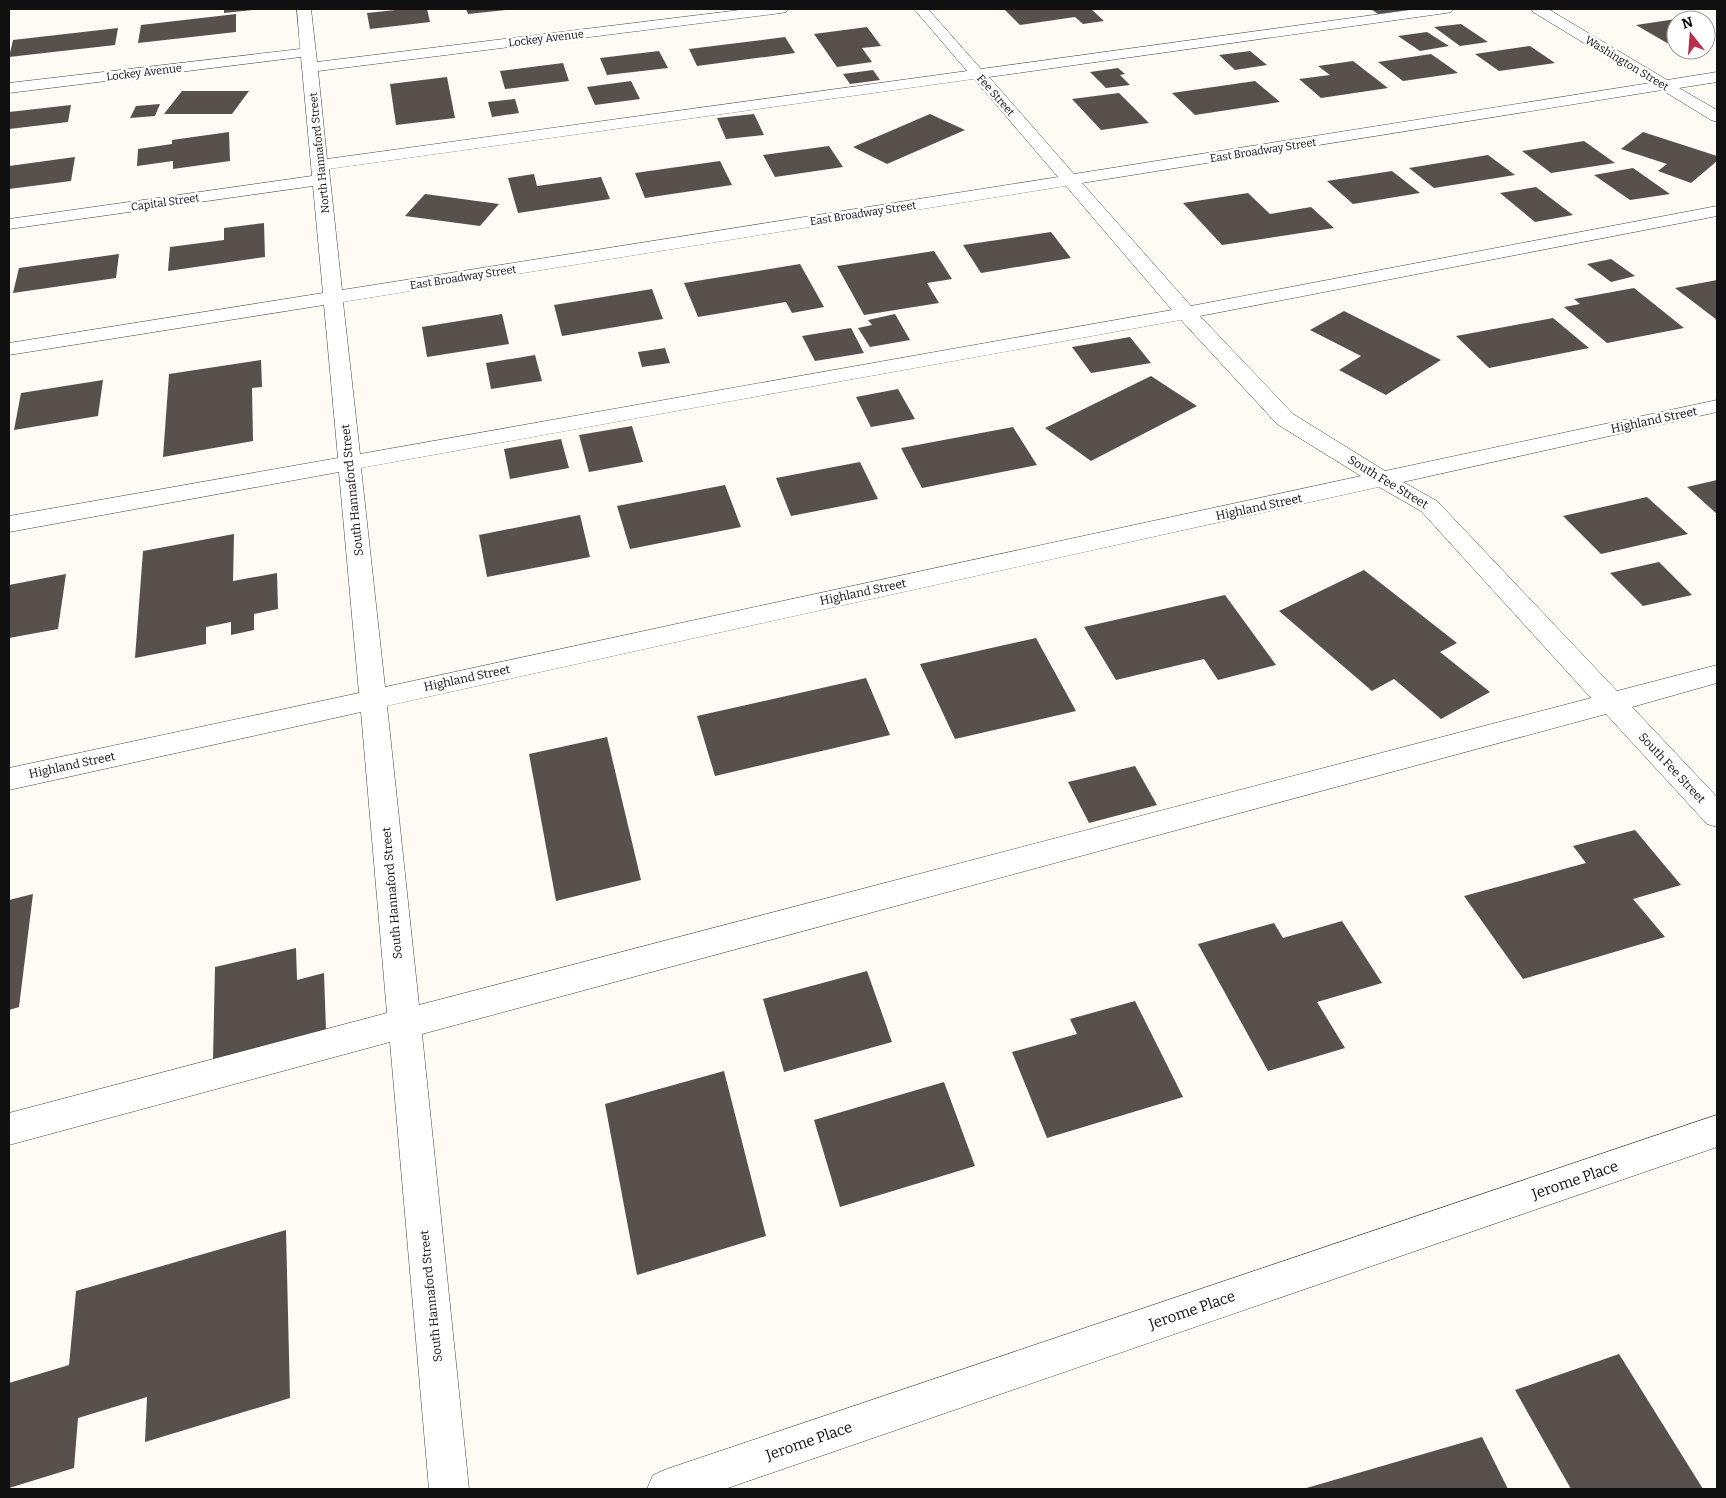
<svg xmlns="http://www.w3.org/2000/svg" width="1726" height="1498" viewBox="0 0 1726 1498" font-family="Bitter,serif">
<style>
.building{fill:#58504d}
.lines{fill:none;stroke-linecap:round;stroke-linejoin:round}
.minor-casing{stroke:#434343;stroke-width:1}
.minor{fill:#fff;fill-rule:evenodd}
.labels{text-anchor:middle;stroke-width:5;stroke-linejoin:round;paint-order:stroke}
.far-street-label{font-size:11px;fill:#101010;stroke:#fff}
.street-label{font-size:12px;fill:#101010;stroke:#fff}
.near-street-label{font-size:15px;fill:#101010;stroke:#fff}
</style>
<rect width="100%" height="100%" fill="#fefbf4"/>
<path class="building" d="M224,9H253V10L224,13Z
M405,9H427L430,22L370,29L367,13Z
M466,9H506V10L468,14Z
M1004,9H1091L1104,21L1083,24L1075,17L1020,25Z
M1371,9H1408V10L1378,14Z
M236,14V32L138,43L141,25Z
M1676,19V41L1667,43L1636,25Z
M1461,24L1488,42L1460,46L1434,27Z
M867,27L881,46L862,48L872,62L837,67L814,34Z
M118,28L115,45L9,57L13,40Z
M1427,32L1449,46L1420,51L1398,36Z
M785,37L795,53L697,66L689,49Z
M1530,46L1555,63L1499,71L1475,54Z
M659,51L668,68L607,75L600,58Z
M1250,51L1267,65L1235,70L1219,55Z
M1431,54L1458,73L1403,81L1378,62Z
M1353,61L1388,88L1321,98L1299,79L1330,75L1318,66Z
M563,63L569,81L505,89L500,71Z
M1118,68L1125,74L1120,75L1130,85L1106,88L1090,72Z
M873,70L880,80L850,84L843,74Z
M447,77L455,118L396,125L390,84Z
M631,81L640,99L595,105L587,87Z
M1255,81L1280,102L1195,115L1172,93Z
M182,91H249L232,114H164Z
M1119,93L1149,123L1101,130L1072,99Z
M515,99L519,113L492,117L488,102Z
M160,104L155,116L130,118L136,106Z
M71,105L68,122L9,129V112Z
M754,114L764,135L726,139L717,118Z
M930,114L965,130L887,164L853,147Z
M229,132L230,161L173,169V161L137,166L138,149L172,144V140Z
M1643,132L1717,156V161L1691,183L1658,171L1667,164L1621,149Z
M1584,141L1615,163L1551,173L1522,151Z
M829,146L843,167L775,177L763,155Z
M1488,155L1515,175L1434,188L1409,168Z
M75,157L71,181L9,189V166Z
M720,161L732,185L645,198L635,173Z
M1633,168L1670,194L1630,200L1594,175Z
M1392,171L1420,193L1353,204L1327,181Z
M534,174L537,186L601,177L610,199L518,213L508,178Z
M1536,187L1573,215L1535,222L1500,193Z
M1248,193L1270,214L1311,207L1334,228L1222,245L1183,203Z
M425,194L499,204L480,226L405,216Z
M264,223L265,257L168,271L170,247L224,240V228Z
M1051,232L1071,258L981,273L963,245Z
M934,251L952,279L927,283L939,303L864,315L837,266Z
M119,254L116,278L13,293L19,268Z
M1611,259L1635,276L1611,282L1587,264Z
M800,264L824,307L792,313L786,302L698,317L684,283Z
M1717,280V320L1675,288Z
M1634,288L1684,328L1607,343L1564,307L1580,304L1574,299Z
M652,289L663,319L562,336L554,305Z
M1344,311L1441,360L1386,395L1339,370L1361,356L1310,330Z
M502,314L509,344L427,357L422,327Z
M895,314L910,340L870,347L858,328L872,325L868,320Z
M1553,318L1589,348L1489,368L1456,336Z
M851,328L864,353L815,361L802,336Z
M1130,337L1151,363L1091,373L1072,347Z
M665,348L670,363L642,367L638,352Z
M535,355L542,381L491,389L486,363Z
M261,360L262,387L252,388L253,441L163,457L169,374Z
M1151,376L1197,406L1091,461L1045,428Z
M103,380L98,416L14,430L21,393Z
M898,389L915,419L871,427L856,397Z
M632,426L643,462L589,472L579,435Z
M1013,427L1037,465L922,488L901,448Z
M561,439L569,468L510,479L504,449Z
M860,462L878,499L791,516L776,478Z
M1717,480V514L1687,487Z
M725,485L741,527L630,549L617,506Z
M1647,497L1688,534L1601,554L1563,516Z
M580,515L590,557L487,577L479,535Z
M234,534L233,581L277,573L278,609L254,614V630L231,635V622L206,627V644L135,658L143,551Z
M1659,562L1692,595L1643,606L1610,573Z
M1364,570L1457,643L1440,652L1490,692L1441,719L1394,679L1372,691L1279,611Z
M66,574L58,629L9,638V585Z
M1225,595L1276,665L1218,680L1204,659L1116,680L1084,627Z
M1036,638L1076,711L955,739L920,664Z
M866,678L890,735L715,776L697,716Z
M607,737L641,880L556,901L529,754Z
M1135,766L1157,805L1089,823L1068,782Z
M1635,830L1681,885L1633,899L1665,937L1523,979L1464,896L1586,863L1573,846Z
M33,894L19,1007L9,1010V900Z
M1342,921L1382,983L1317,1002L1345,1048L1268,1071L1198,944L1274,923L1283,938Z
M296,948L297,980L324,973L326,1031L213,1060L215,967Z
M867,971L892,1042L784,1072L763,999Z
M1135,1001L1183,1097L1047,1138L1012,1052L1077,1034L1070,1019Z
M724,1071L766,1236L637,1275L605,1104Z
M944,1082L975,1166L840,1207L814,1120Z
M286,1230L290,1398L145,1442L147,1397L78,1418L74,1468L9,1488V1383L69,1365L76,1291Z
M1619,1354L1703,1489H1571L1515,1390Z
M1482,1437L1508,1489H1303Z"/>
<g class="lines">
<defs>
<path id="minor" d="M297,9H311L317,62L748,9H788L786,12L781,13L318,71L327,159L967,71L914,9H928L981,69L1417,9H1453L1451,12L1446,13L989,77L1074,174L1650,83L1533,12L1531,9H1548L1667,80L1717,72V82L1679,88L1717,110V122L1711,120L1662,90L1082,183L1191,306L1717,206V216L1200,316L1293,414L1385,471L1717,400V412L1403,482L1437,501L1617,691L1717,665V683L1632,707L1717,797V827L1707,824L1606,714L422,1034L469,1489H429L390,1042L9,1145V1113L387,1013L361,712L9,790V768L359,693L339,472L9,532V516L338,458L324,305L9,355V343L323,293L313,186L9,229V219L312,176L301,57L9,93V83L300,49ZM974,79L1058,177L342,290L329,169ZM1066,186L1172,310L360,454L343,302ZM1181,320L1277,424L1361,476L385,687L361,468ZM1379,487L1421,511L1591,698L419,1005L387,706Z
M1717,1115V1147L725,1489H647L653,1475L667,1469Z"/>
</defs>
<use href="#minor" class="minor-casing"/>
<use href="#minor" class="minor"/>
</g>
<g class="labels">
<g class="far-street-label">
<text transform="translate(546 38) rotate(-7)" y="4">Lockey Avenue</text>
<text transform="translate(1627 63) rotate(31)" y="4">Washington Street</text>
<text transform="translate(144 72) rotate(-7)" y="4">Lockey Avenue</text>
<text transform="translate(996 95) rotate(49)" y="4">Fee Street</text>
<text transform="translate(1263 150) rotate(-9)" y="4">East Broadway Street</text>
<text transform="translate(319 153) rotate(-96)" y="4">North Hannaford Street</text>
<text transform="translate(165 202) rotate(-8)" y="4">Capital Street</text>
<text transform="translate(863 213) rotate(-9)" y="4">East Broadway Street</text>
<text transform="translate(463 277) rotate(-9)" y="4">East Broadway Street</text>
</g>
<g class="street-label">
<text transform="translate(1654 420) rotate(-12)" y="4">Highland Street</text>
<text transform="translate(1388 482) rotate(31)" y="4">South Fee Street</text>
<text transform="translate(352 490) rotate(-96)" y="4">South Hannaford Street</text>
<text transform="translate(1259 507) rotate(-12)" y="4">Highland Street</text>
<text transform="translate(863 592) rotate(-12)" y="4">Highland Street</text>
<text transform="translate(467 678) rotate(-12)" y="4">Highland Street</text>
<text transform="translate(72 765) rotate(-12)" y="4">Highland Street</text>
<text transform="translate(1672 768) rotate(47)" y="4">South Fee Street</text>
<text transform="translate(392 893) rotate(-95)" y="4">South Hannaford Street</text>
<text transform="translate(431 1296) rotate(-96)" y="4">South Hannaford Street</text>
</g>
<g class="near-street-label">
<text transform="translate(1575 1180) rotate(-19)" y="5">Jerome Place</text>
<text transform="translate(1192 1310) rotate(-19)" y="5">Jerome Place</text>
<text transform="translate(809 1441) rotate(-19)" y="5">Jerome Place</text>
</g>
</g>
<rect width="1726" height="1498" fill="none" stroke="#101010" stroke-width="20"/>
<g transform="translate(1691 35) rotate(343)"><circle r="24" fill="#ffffff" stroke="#9f9f9f"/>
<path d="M0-4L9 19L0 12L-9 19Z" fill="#ba2e4a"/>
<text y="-8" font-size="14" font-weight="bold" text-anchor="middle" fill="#101010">N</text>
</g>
</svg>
